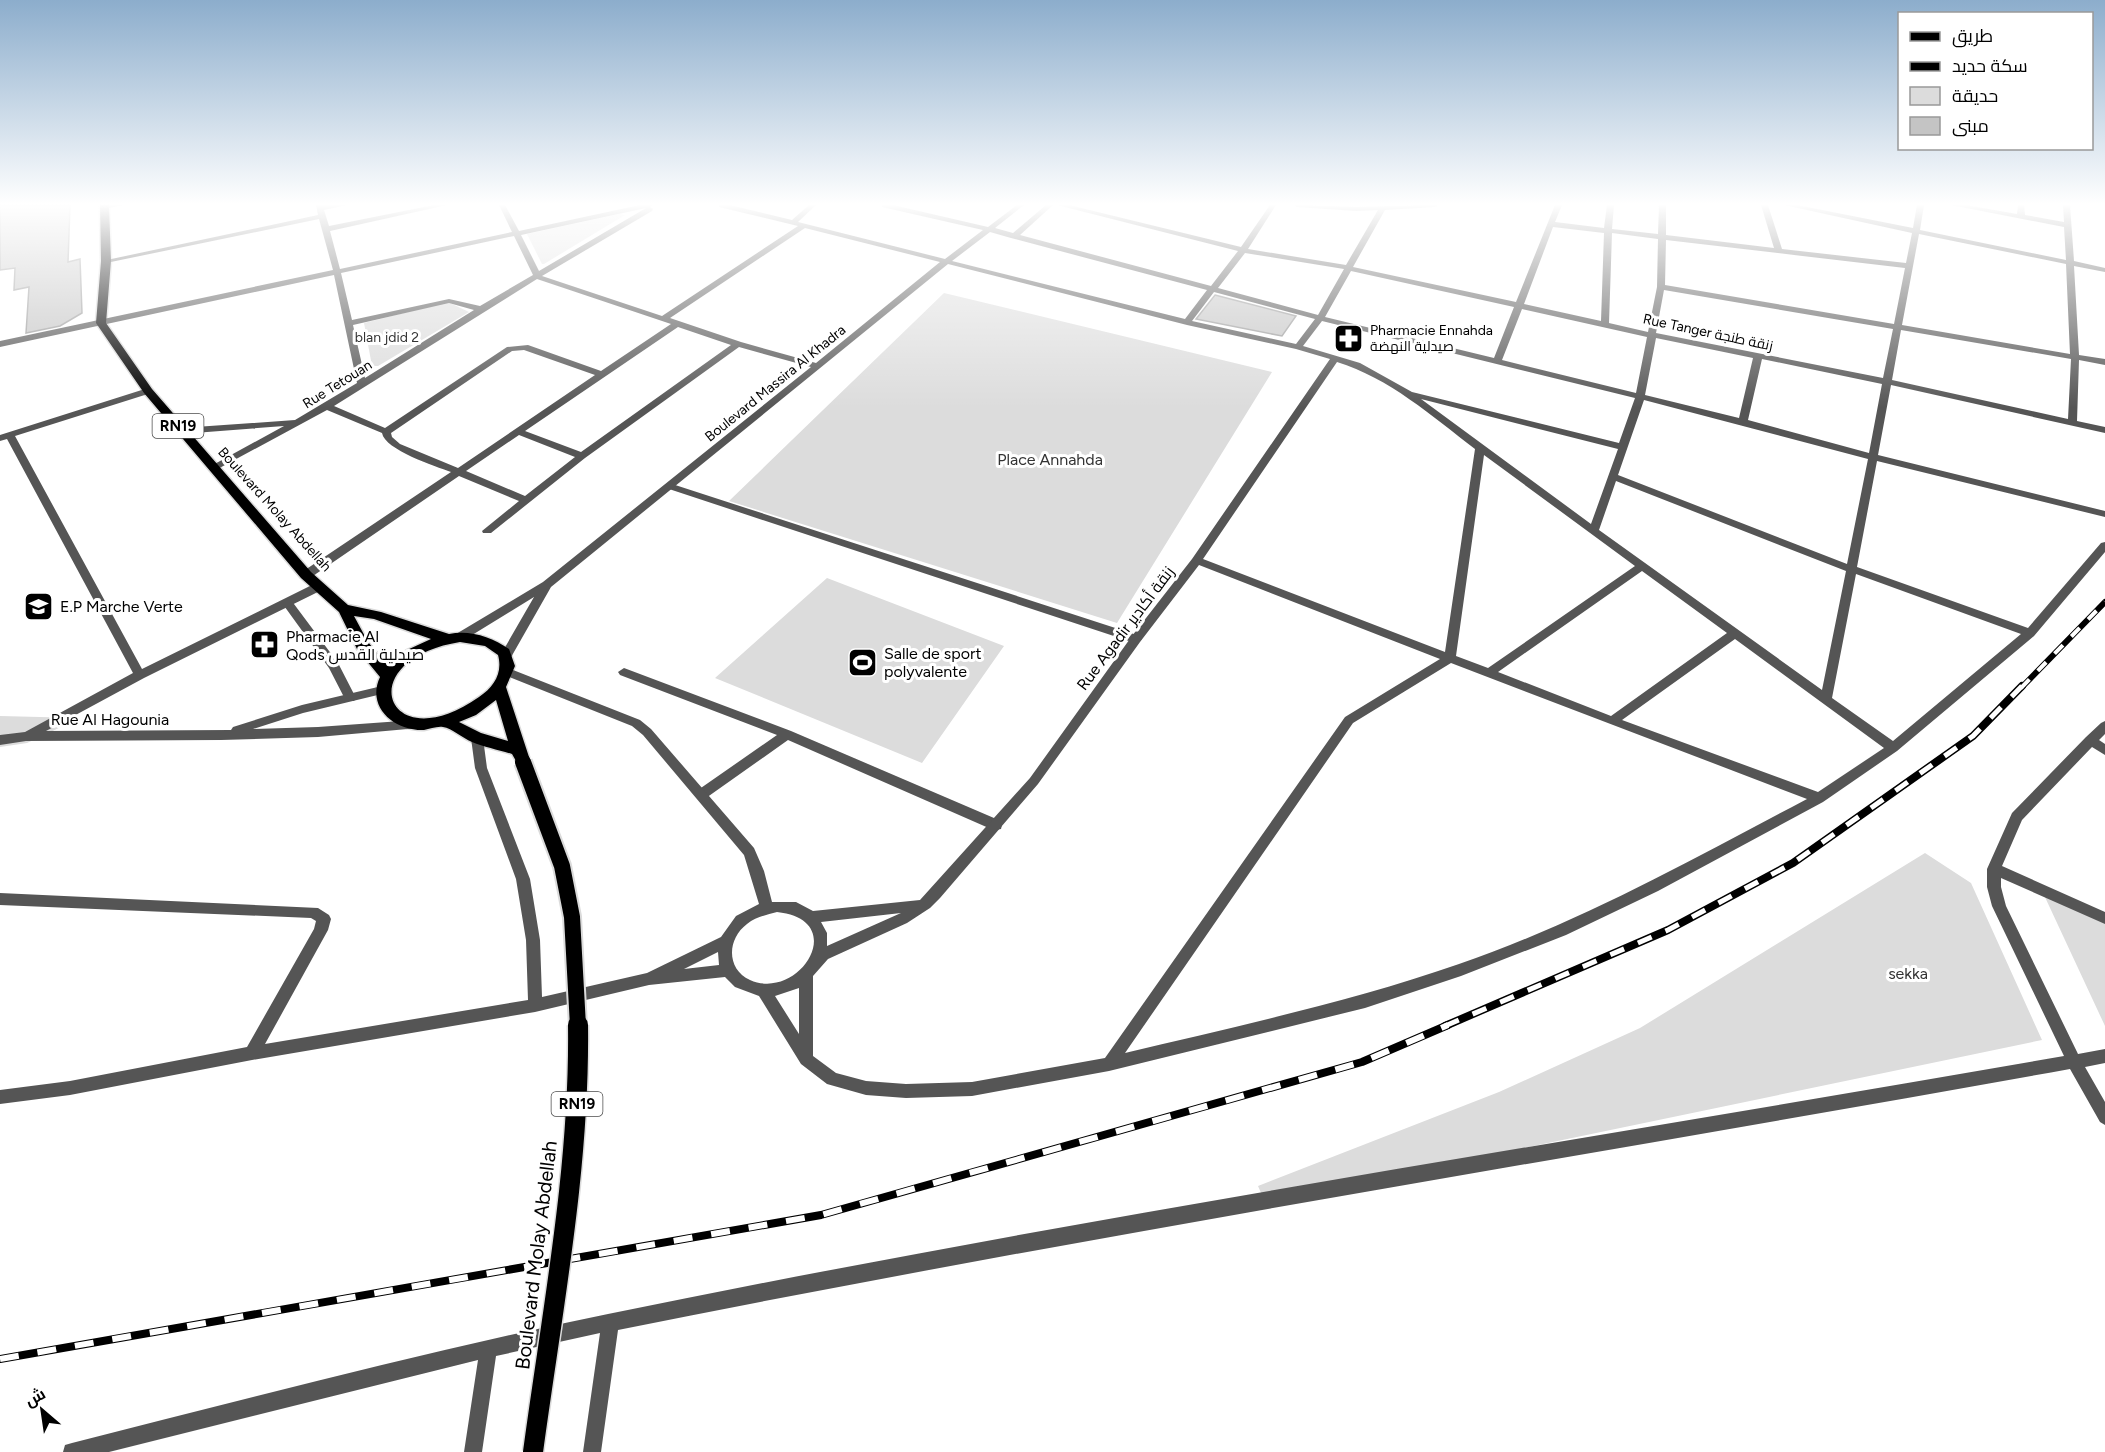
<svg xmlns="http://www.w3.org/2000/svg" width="2105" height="1452" viewBox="0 0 2105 1452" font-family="Figtree,Cairo,sans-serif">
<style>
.green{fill:#dcdcdc}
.building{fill:#c4c4c4;stroke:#999;stroke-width:1.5}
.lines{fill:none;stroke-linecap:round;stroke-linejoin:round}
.primary-casing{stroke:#dbdbdb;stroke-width:3}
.service{fill:#555;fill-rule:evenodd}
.minor{fill:#555;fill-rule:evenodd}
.primary{fill:#000;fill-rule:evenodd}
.rail-far2-casing{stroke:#000;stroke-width:6}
.rail-far1-casing{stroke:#000;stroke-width:8}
.rail-casing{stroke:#000;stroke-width:8}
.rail-far2{stroke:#fff;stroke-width:4;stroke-dasharray:12;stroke-linecap:butt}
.rail-far1{stroke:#fff;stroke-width:5;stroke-dasharray:15;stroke-linecap:butt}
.rail{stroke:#fff;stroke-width:6;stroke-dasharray:19;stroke-linecap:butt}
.primary-bridge-far1-casing{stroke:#dbdbdb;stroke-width:20;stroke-linecap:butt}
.primary-bridge-casing{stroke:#dbdbdb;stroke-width:23;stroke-linecap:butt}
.primary-bridge-far1{stroke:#000;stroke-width:16}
.primary-bridge{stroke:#000;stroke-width:20}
.labels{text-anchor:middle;stroke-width:6;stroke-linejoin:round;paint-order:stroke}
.far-poi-label{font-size:14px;fill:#000;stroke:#fff;text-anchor:start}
.far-street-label{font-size:14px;fill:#000;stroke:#fff}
.far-park-label{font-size:14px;fill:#333;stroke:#fff}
.shield{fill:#fff;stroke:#4c4c4c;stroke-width:1.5}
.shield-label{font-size:15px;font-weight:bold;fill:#000}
.park-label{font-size:16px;fill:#333;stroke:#fff}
.poi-label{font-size:16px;fill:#000;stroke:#fff;text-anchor:start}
.street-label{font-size:16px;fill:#000;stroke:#fff}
.near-street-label{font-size:20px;fill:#000;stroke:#fff}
</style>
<rect width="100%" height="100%" fill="#fff"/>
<path class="green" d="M619,214L625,215L544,264H542L527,234Z
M944,293L1272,372L1117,623L729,501Z
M448,302L469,312L378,366H372L364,323Z
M827,578L1004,646L922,763L715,678Z
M0,716L80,718L27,743L0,747Z
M1925,853L1971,883L2042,1040L1265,1202L1258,1186L1499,1092L1640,1028Z
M2044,895L2105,923V1026Z"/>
<path class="building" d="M0,205H70L68,262L80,259L82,313L60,326L26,333L29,287L14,290L15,268L0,270Z
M1215,295L1296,316L1282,336L1196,319Z"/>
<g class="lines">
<defs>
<path id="primary" d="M100,205H109L111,261L106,323L152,389L311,572L348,605L381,612L449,634C471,630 491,637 509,649L515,666L506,687L529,757L526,761H516L512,754C499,750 484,747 472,742C462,738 452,728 443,727C437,726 430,729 424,730C394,731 366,707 380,677L357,649L339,612L301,578L144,393L96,323L101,261ZM354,616L374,619L431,639L407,650L388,666L368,642ZM460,642L485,646L498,655C503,673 494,687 479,697C387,762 348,660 460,642ZM496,700L508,741L481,733L459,722L476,715Z"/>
</defs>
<use href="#primary" class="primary-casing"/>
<path class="service" d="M669,483L1140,636L1142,639L1136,643L1132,642L666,488L664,486Z
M287,599L291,600L338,663L356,698L354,701H346L329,668L282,603Z
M624,668L791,731L1001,821L1002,825L1001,829L996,830L991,829L788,740L706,798H698L696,794L698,790L777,735L620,675L618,672Z"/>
<path class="minor" d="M101,205H123L104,209H101Z
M316,205H347L324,210L329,226L434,205H447L330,231L340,269L512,232L499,205H505L519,231L640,205H652L650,207L653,209L652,211L542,276L662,316L798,226L719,207V205H730L792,220L809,205H816L798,222L945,259L983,230L882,207V205H893L988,227L1017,205H1024L995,228L1013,233L1046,205H1053L1020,235L1211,286L1238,251L1057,205H1069L1241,247L1270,205H1276L1248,249L1346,265L1378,210L1356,211L1297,207L1294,205L1356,207L1438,205L1435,207L1385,210L1353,267L1516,302L1555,205H1562L1555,222L1604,228L1607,205H1614L1612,229L1658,234L1659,205H1666V235L1774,248L1761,205H1768L1782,249L1906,263L1912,233L1784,205H1797L1913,228L1917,205H1924L1920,230L2066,260L2064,227L1951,205H1966L2017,214L2018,205H2024L2025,215L2064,222L2063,205H2070L2074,261L2105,268V272L2074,266L2079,355L2105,359V365L2079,360L2077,421L2105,427V433L1891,385L1878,455L2105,511V517L1877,461L1857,567L2028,628L2101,543L2105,542V552L2034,636L1897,751L1823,802L1658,891L1566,935L1461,976L1365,1008L1109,1071L972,1096L906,1098L866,1095L827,1084L801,1064L759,996L735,987L725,977L649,985L535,1012L252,1060L70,1095L0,1104V1090L70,1081L247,1047L314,929L316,921L311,918L0,905V893L318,908L329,915L331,919L328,930L265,1044L528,1000L526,940L516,879L475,768L471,738L473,735H481L483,738L487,768L530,879L540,940L542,997L647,973L721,937L736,916L759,904L744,855L643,735L632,726L504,675L502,672L508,668L640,720L651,729L754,848L764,871L772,902H796L813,911L920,900L1030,778L1132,636L1192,559L1330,359L1296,349L1187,325L948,264L551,587L510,659L506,660L500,656L534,597L464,640L460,641L454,637L456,634L543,582L811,367L739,347L585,458L491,533H483L482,531L519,501L459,476L310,578H302L301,575L302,572L451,472C435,466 385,450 382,433L327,410L214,471L209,468L211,466L284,426L181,434L176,431L181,428L295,420L357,383L334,275L0,347V341L333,270L319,219L106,263L102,261L318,215ZM646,208L539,271L521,235ZM1553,227L1604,233L1601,321L1524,304ZM805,228L940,262L816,363L741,342L670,318ZM990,232L1011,238L1207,290L1185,319L952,261ZM1612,233L1658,239L1657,287L1648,332L1609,323ZM1919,234L2066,264L2070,354L1902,325ZM514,236L533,275L480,306L449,299L352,320L341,273ZM1666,240L1905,268L1894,324L1665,285ZM1245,253L1344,269L1318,315L1218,288ZM1351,271L1514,307L1494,358L1325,317ZM537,279L671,324L601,371L528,345L507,347L385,428L334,406ZM1664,290L1893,329L1883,378L1656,333ZM1214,292L1315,319L1296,344L1192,321ZM449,303L474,310L365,378L353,325ZM1522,309L1647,337L1636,393L1502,360ZM1322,321L1635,398L1619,443L1412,392L1360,363L1303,346ZM678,327L731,345L581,452L525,431ZM1901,330L2071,359L2068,419L1892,380ZM1656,338L1753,358L1739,418L1645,395ZM524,350L595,375L458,468L400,444L392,437L391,433L512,351ZM1762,359L1882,384L1869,453L1748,420ZM1337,362C1389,378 1432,416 1475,449L1445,652L1203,559ZM1421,399L1618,449L1591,524ZM1644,400L1868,459L1847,564L1618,475ZM519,435L575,457L525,496L466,471ZM1484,455L1635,566L1488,668L1456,656ZM1616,481L1846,571L1822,690L1599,530ZM1199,565L1440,659L1345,717L1105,1058L972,1082L906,1084L866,1081L836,1073L813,1056V976L828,959L907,923L930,908L940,898L1038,784L1140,642ZM1642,571L1727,633L1611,716L1498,672ZM1856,574L2021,634L1893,741L1832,698ZM1735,639L1884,748L1818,792L1622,720ZM1451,663L1807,799C1693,859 1581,922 1459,964C1350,1002 1237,1026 1125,1053L1353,723ZM777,912C851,920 799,1002 750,980C726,969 727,939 747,924C756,917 766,915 777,912ZM901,913L827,946V933L821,922ZM718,952L719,965L684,969ZM799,988V1034L775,996Z
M148,388L153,391L151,393L15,436L142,669L316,583L320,582L325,586L324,589L144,678L46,731L231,730L233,727L302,705L382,686L388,690L386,693L303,713L253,729L318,727L415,720L419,722L421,725L419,728L318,737L221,740L26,741L0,745V735L25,732L133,673L7,439L0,441V435Z
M2105,721V734L2099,740L2105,744V755L2092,747L2022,820L2002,866L2105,912V924L2001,878V887L2006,906L2078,1054L2105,1049V1063L2085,1067L2105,1102V1125L2100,1122L2070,1069C1586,1156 1100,1233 618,1330L601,1452H583L600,1333L496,1356L482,1452H464L478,1360L109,1452H63L65,1445L72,1443C250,1398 428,1351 608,1314C1090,1215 1578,1141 2064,1056L1992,906L1987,887V869L2012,813L2086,737L2101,723Z"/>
<use href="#primary" class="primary"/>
<defs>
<path id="rail-far2" d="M2021,688L2105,602"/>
<path id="rail-far1" d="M1445,1026L1668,930L1793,863L1973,736L2022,686"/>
<path id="rail" d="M0,1359L821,1215L1362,1062L1448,1025"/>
</defs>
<use href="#rail-far2" class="rail-far2-casing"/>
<use href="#rail-far1" class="rail-far1-casing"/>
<use href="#rail" class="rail-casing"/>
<use href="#rail-far2" class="rail-far2"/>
<use href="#rail-far1" class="rail-far1"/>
<use href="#rail" class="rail"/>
<defs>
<path id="primary-bridge-far1" d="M523,762L562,866L572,917L578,1026"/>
<path id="primary-bridge" d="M533,1452C552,1311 580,1168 578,1025"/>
</defs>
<use href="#primary-bridge-far1" class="primary-bridge-far1-casing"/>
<use href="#primary-bridge" class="primary-bridge-casing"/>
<use href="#primary-bridge-far1" class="primary-bridge-far1"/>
<use href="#primary-bridge" class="primary-bridge"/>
</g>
<linearGradient id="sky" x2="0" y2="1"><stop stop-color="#8cadcc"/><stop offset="0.5" stop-color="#fff"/><stop offset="1" stop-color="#fff" stop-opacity="0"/></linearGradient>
<rect width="2105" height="408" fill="url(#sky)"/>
<defs>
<symbol id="pharmacy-square" viewBox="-11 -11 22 22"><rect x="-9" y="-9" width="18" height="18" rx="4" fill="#000" stroke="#fff"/><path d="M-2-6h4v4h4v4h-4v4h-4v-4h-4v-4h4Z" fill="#fff"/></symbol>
<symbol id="school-square" viewBox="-11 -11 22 22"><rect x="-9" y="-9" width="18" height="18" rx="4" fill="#000" stroke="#fff"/><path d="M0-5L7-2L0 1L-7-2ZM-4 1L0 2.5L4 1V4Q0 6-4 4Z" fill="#fff"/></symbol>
<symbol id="stadium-square" viewBox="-11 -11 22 22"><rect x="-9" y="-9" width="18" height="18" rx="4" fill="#000" stroke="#fff"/><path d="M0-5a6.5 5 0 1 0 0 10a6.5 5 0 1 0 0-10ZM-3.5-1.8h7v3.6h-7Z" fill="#fff"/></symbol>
</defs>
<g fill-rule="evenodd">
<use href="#pharmacy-square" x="1332" y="322" width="33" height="33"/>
<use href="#school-square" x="22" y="590" width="33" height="33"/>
<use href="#pharmacy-square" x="248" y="628" width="33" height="33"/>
<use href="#stadium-square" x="846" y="646" width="33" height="33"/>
</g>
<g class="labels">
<g class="far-poi-label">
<text x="1370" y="335">Pharmacie Ennahda<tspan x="1370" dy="16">صيدلية النهضة</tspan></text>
</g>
<g class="far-street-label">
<text transform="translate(1708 332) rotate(12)" y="5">Rue Tanger زنقة طنجة</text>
<text transform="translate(775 383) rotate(-39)" y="5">Boulevard Massira Al Khadra</text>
<text transform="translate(337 384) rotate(-32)" y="5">Rue Tetouan</text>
<text transform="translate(275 509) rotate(48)" y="5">Boulevard Molay Abdellah</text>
</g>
<g class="far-park-label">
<text x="387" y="342">blan jdid 2</text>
</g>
<g class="shield">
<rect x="152.5" y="414" width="51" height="24" rx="4.5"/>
<rect x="551.5" y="1092" width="51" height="24" rx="4.5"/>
</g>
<g class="shield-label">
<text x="178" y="431">RN19</text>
<text x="577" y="1109">RN19</text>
</g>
<g class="park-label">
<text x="1050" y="465">Place Annahda</text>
<text x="1908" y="979">sekka</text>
</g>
<g class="poi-label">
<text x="60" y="612">E.P Marche Verte</text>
<text x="286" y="642">Pharmacie Al<tspan x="286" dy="18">Qods صيدلية القدس</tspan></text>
<text x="884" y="659">Salle de sport<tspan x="884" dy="18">polyvalente</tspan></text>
</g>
<g class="street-label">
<text transform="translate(1125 628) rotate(-53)" y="6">Rue Agadir زنقة أكادير</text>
<text x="110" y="725">Rue Al Hagounia</text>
</g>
<g class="near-street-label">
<text transform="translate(536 1255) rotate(-83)" y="7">Boulevard Molay Abdellah</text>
</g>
</g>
<rect x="1898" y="12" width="195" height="138" fill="#ffffff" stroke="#999999" stroke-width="1.5"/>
<rect x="1910" y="32" width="30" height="9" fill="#000000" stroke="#999999" stroke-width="1.5"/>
<text x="1952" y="42" font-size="18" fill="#000000">طريق</text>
<rect x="1910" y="62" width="30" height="9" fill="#000000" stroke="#999999" stroke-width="1.5"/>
<text x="1952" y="72" font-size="18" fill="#000000">سكة حديد</text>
<rect x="1910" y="87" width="30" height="18" fill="#dcdcdc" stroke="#999999" stroke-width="1.5"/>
<text x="1952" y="102" font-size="18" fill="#000000">حديقة</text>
<rect x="1910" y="117" width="30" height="18" fill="#c4c4c4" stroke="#999999" stroke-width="1.5"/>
<text x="1952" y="132" font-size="18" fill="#000000">مبنى</text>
<g transform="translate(42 1410) rotate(331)" stroke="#ffffff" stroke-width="4.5" paint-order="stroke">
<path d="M0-4.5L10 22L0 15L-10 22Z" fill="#000000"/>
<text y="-9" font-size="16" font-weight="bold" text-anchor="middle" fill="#000000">ش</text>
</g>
</svg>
